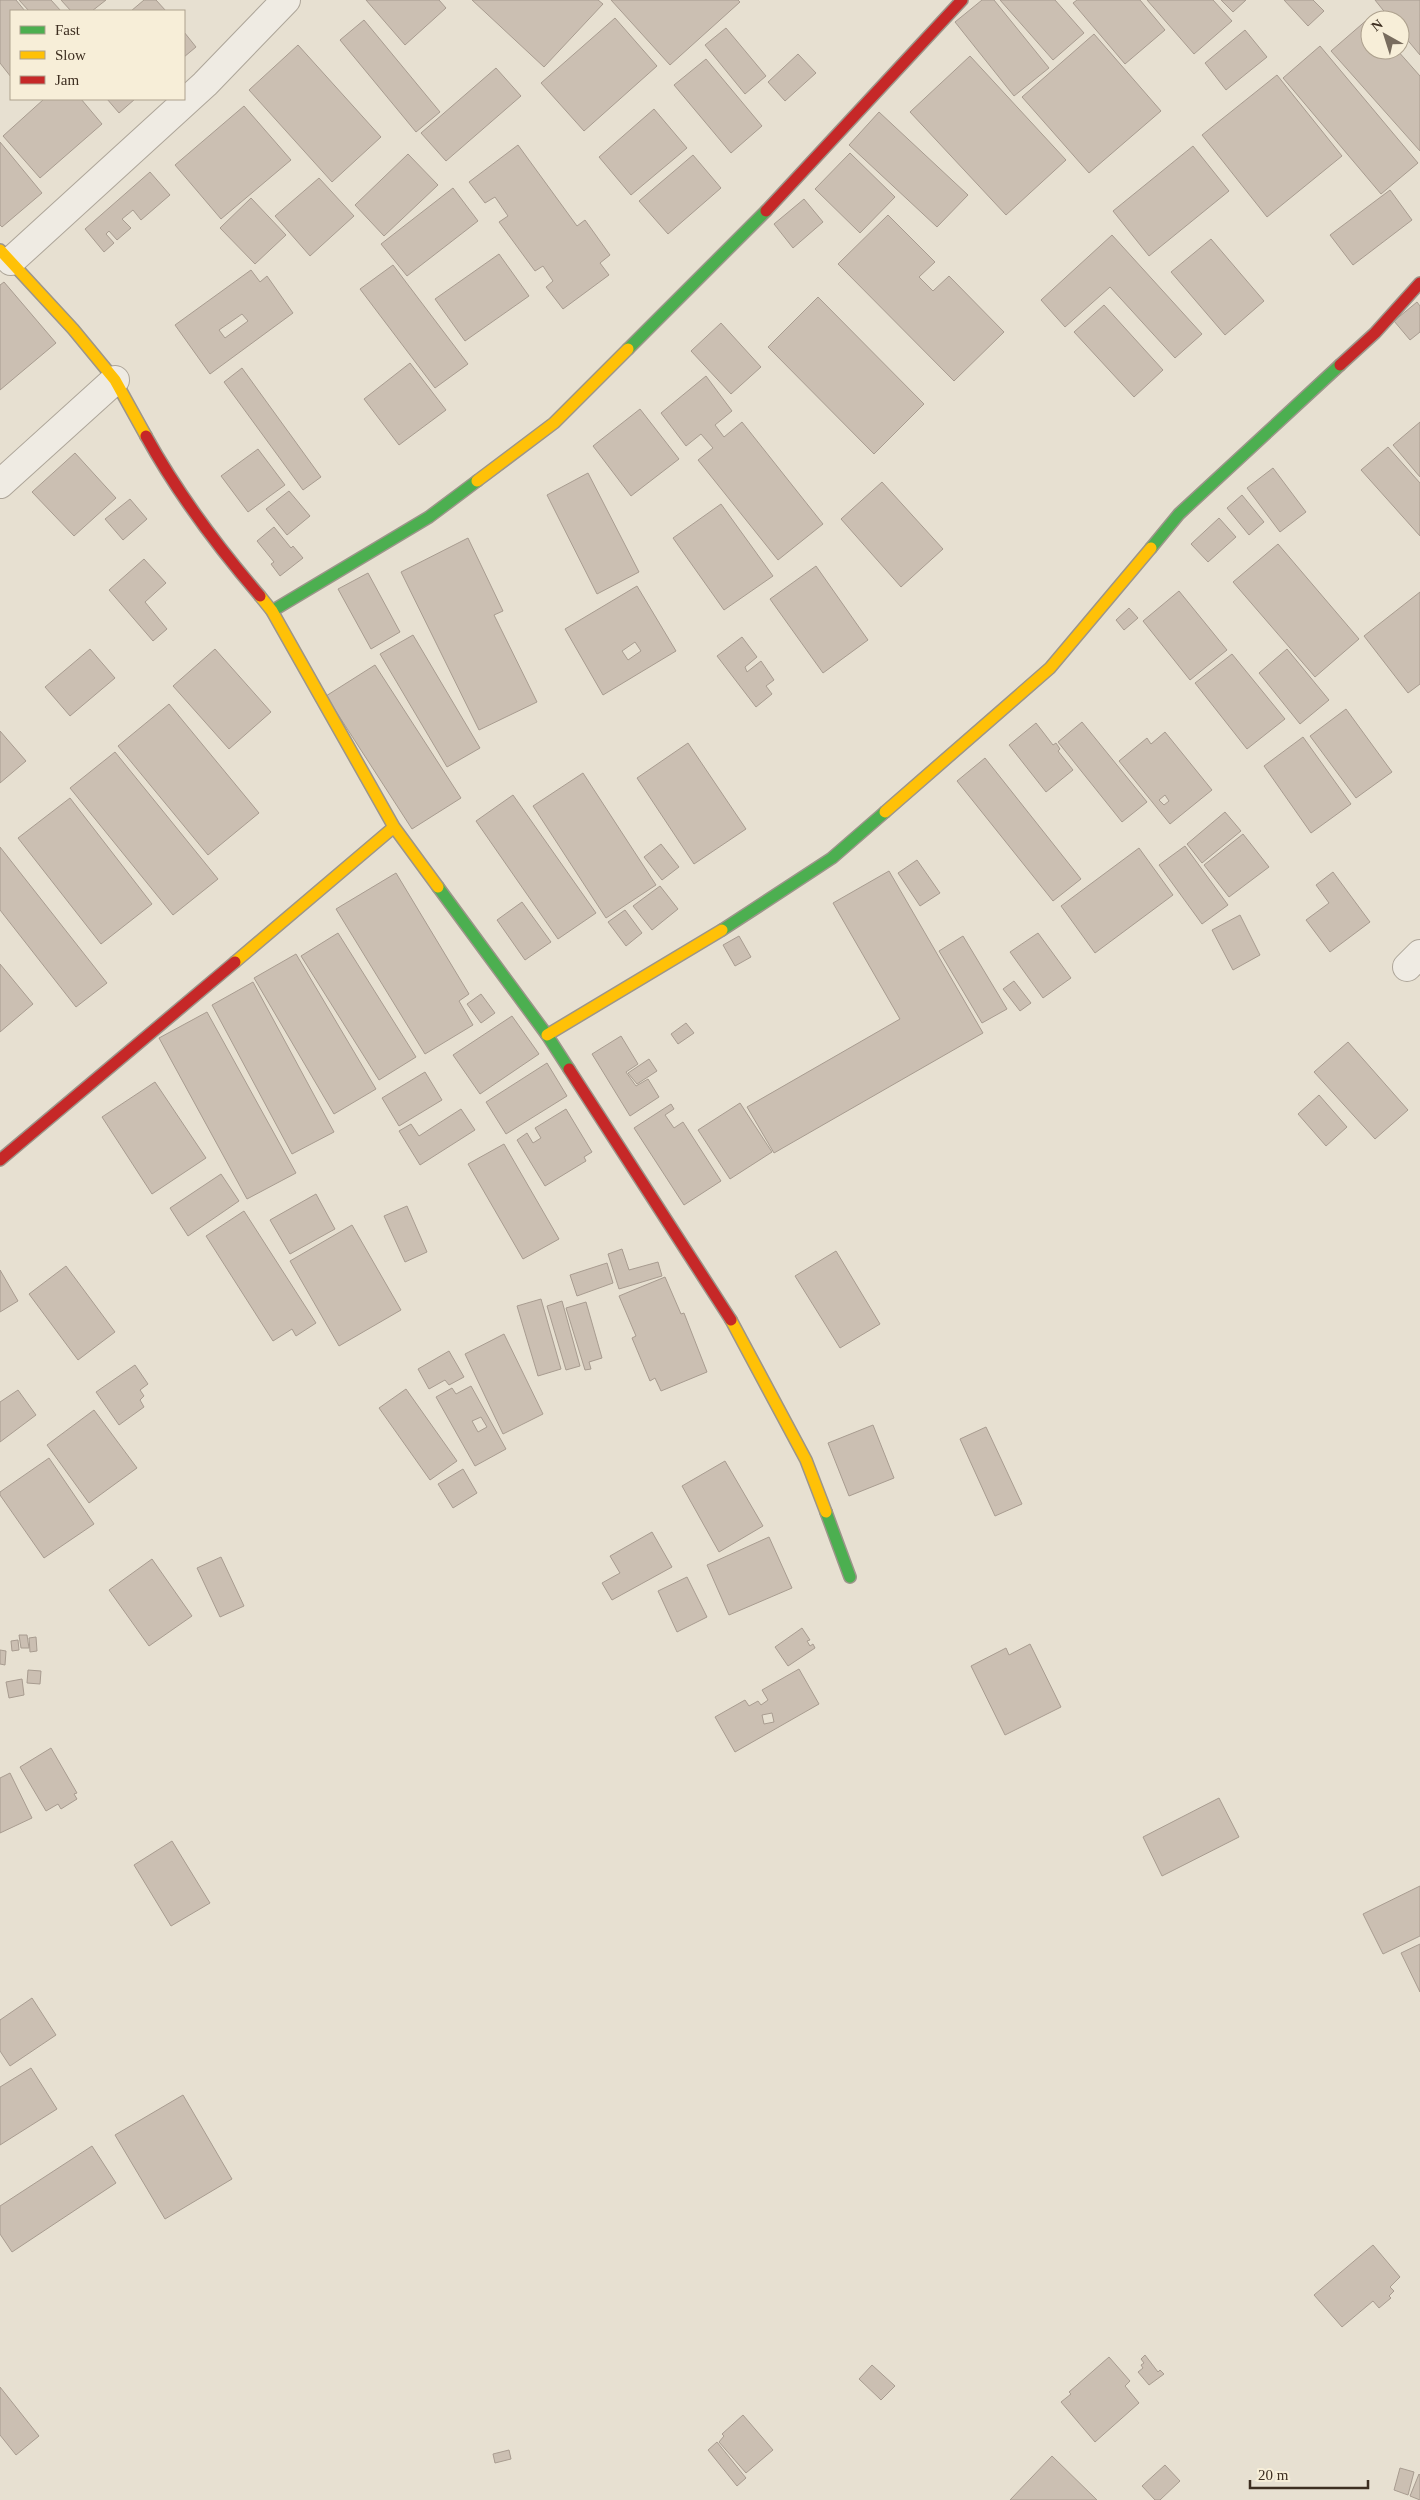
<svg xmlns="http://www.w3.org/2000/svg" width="1420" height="2500" viewBox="0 0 1420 2500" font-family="'Times New Roman',serif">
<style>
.building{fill:#cbbfb2;stroke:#a89c90;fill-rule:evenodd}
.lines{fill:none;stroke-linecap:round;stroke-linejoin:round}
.street-casing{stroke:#ada599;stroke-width:30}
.fast-casing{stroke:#9c958a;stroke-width:14}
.slow-casing{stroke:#9c958a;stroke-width:14}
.jam-casing{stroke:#9c958a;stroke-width:14}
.street{stroke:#efebe3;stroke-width:28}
.fast{stroke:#4caf50;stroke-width:11}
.slow{stroke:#ffc107;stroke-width:11}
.jam{stroke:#c62828;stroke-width:11}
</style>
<rect width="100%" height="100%" fill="#e7e0d1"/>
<path class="building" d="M0,0H16L25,11H11V77L0,63Z
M19,0H51L61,11H29Z
M61,0H106L92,11H71Z
M144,0H156L166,11H131Z
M366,0H439L446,8L405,45Z
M472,0H598L603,4L544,67Z
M611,0H738L740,2L670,65Z
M982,0H994L1049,68L1014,96L955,22Z
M1000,0H1055L1084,33L1053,60Z
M1077,0H1140L1165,30L1125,64L1073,3Z
M1147,0H1213L1232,21L1194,54Z
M1221,0H1246L1233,12Z
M1284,0H1313L1324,11L1308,26Z
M1375,0H1420V55L1400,31V20H1391Z
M615,18L657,66L584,131L541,83Z
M1369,18L1371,20L1370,50H1397L1420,76V151L1331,51Z
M364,20L440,112L416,132L340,40Z
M726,28L766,76L745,94L705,45Z
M1245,30L1267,57L1226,90L1205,63Z
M184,32L196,47L184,57Z
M1094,34L1161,111L1089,173L1022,97Z
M298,45L381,137L332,182L249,90Z
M1320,46L1418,163L1381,194L1283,78Z
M798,54L816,73L785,101L768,82Z
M970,56L1066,160L1006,215L910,112Z
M706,59L762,126L731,153L674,85Z
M496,68L521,96L446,161L421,133Z
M1277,75L1342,156L1267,217L1202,135Z
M44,99H81L102,124L40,178L3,136Z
M107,99H135L119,113Z
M244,106L291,160L221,219L175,165Z
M654,109L687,148L631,195L599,157Z
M879,112L968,195L937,227L849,145Z
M0,142L42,193L2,227L0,225Z
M518,145L577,226L585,220L610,255L600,263L609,275L563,309L546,287L553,281L543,266L535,271L499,222L508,216L495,197L485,203L469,182Z
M1193,146L1229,191L1149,256L1113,211Z
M850,153L895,197L860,233L815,189Z
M408,154L438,185L384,236L355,205Z
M693,155L721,188L668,234L639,201Z
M150,172L170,195L141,220L133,210L122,219L131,228L117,240L109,231L106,234L114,243L104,252L85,229Z
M319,178L354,216L310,256L275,216Z
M453,188L478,221L407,276L381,244Z
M1390,190L1412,220L1353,265L1330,235Z
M251,198L286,235L255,264L220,228Z
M804,199L823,222L793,248L774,224Z
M888,215L935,262L919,277L933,291L949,276L1004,332L954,381L838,264Z
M1112,235L1202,334L1175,358L1110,287L1065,327L1041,300Z
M1211,239L1264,301L1225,335L1171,272Z
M499,254L529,296L465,341L435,299Z
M393,265L468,364L435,388L360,289Z
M251,270L260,282L267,276L293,313L210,374L175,325ZM242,314L248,321L225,338L219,330Z
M4,282L56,343L0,390V285Z
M818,297L924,404L874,454L768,347Z
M1417,302L1420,306V332L1410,340L1394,321Z
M1104,305L1163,370L1134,397L1074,332Z
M721,323L761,367L731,394L691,351Z
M410,363L446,410L399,445L364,399Z
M242,368L321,477L303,490L224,382Z
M706,376L732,411L715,425L724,437L742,422L823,524L778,560L698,460L713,448L701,434L686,446L661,413Z
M640,409L679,459L631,496L593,446Z
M1420,422V477L1393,445Z
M1388,447L1420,483V536L1361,470Z
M258,449L285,485L248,512L221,476Z
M75,453L116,498L74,536L32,492Z
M1273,468L1306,512L1280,532L1247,488Z
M588,473L639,572L597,594L547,495Z
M882,482L943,549L901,587L841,519Z
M289,491L310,516L287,535L266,509Z
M1242,495L1264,522L1249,535L1227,508Z
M130,499L147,519L123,540L105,519Z
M721,504L773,576L724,610L673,538Z
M1219,518L1236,537L1208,562L1191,544Z
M274,527L291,548L293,546L303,558L280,576L271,564L274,562L257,541Z
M468,538L503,611L494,615L537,702L479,730L401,572Z
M1278,544L1359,639L1315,677L1233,582Z
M144,559L166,583L145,602L167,629L153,641L109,590Z
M816,566L868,640L823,673L770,599Z
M368,573L400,632L371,649L338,589Z
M637,586L676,651L603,695L565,629ZM635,642L641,651L628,660L622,651Z
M1179,591L1227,650L1190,680L1143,621Z
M1420,592V684L1408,693L1364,636Z
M1129,608L1138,618L1124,630L1116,620Z
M413,635L480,748L447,767L380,654Z
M742,637L757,657L745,667L747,672L761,661L774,680L766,686L772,694L756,707L717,656Z
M90,649L115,678L70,716L45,687Z
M215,649L271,712L229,749L173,686Z
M1287,649L1329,700L1300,724L1259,673Z
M1232,654L1285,719L1247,749L1195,683Z
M375,665L461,798L412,829L326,696Z
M169,704L259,813L208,855L118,746Z
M1346,709L1392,772L1356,798L1310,736Z
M1082,722L1147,802L1122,822L1058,742Z
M1036,723L1053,745L1056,743L1060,749L1058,751L1073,770L1046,792L1009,745Z
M0,731L26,761L0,783Z
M1165,732L1212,790L1170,824L1119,761L1147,738L1151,744ZM1165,795L1169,801L1164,805L1159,800Z
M1303,737L1351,804L1311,833L1264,766Z
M688,743L746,829L694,864L637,778Z
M115,752L218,879L173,915L70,788Z
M985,758L1081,879L1053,901L957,781Z
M583,773L656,885L606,918L533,806Z
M513,795L596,913L558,939L476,821Z
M70,798L152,904L101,944L18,838Z
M1225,812L1241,831L1202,863L1187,844Z
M1243,834L1269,867L1229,897L1204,865Z
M661,844L679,867L662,880L644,857Z
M1185,846L1228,905L1202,924L1159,865Z
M0,847L107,983L76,1007L0,910Z
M1139,848L1173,895L1095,953L1061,906Z
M917,860L940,893L920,906L898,873Z
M889,871L983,1033L774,1153L747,1107L900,1019L833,903Z
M1333,872L1370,922L1330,952L1306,920L1329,903L1316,885Z
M396,873L469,994L459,1001L473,1025L425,1054L336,909Z
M660,886L678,909L652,930L633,906Z
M522,902L551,942L525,960L497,920Z
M625,910L642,933L626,946L608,922Z
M1240,915L1260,955L1233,970L1212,930Z
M338,933L416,1057L379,1080L301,956Z
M1038,933L1071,978L1043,998L1010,952Z
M739,936L751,957L735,966L723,945Z
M963,936L1007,1009L982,1023L939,951Z
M296,954L376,1089L334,1114L254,978Z
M0,964L33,1004L0,1032Z
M1014,981L1031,1003L1020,1011L1003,989Z
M253,982L334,1132L292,1154L212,1005Z
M481,994L495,1013L481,1023L467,1004Z
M207,1012L296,1173L247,1199L159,1038Z
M512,1016L539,1054L480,1094L453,1055Z
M686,1023L694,1033L678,1044L671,1034Z
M621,1036L638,1064L626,1072L636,1086L648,1079L659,1097L630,1116L592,1054Z
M1348,1042L1408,1110L1375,1139L1314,1072Z
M649,1059L657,1071L637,1084L628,1073Z
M547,1063L567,1096L506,1134L486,1102Z
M425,1072L442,1100L399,1126L382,1098Z
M155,1082L206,1158L152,1194L102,1117Z
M1319,1095L1347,1127L1326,1146L1298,1114Z
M740,1103L772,1152L730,1179L698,1130Z
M671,1104L674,1109L665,1115L674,1128L683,1122L721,1181L684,1205L634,1128Z
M461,1109L475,1130L420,1165L399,1131L411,1124L419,1136Z
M566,1109L592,1152L584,1157L586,1161L545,1186L517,1140L527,1133L533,1143L541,1138L535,1128Z
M504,1144L559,1239L523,1259L468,1164Z
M221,1174L239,1201L188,1236L170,1208Z
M316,1194L335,1229L290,1254L270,1220Z
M407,1206L427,1252L405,1262L384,1216Z
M244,1211L316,1323L296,1336L292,1329L273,1341L206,1236Z
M352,1225L401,1310L339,1346L290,1261Z
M622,1249L629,1270L658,1262L662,1276L619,1289L608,1254Z
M836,1251L880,1324L840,1348L795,1276Z
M607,1263L613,1283L577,1296L570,1275Z
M66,1266L115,1332L78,1360L29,1294Z
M0,1270L18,1301L0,1312Z
M665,1277L681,1314L684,1313L707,1372L661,1391L655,1378L650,1381L632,1338L636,1336L619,1296Z
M541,1299L561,1369L538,1376L517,1306Z
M562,1301L580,1366L566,1370L547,1306Z
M586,1302L602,1358L589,1362L591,1369L585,1370L566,1308Z
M504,1334L543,1414L503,1434L465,1354Z
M449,1351L464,1377L449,1385L445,1380L429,1389L418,1369Z
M135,1365L148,1384L140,1390L144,1396L140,1400L144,1407L119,1425L96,1392Z
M471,1386L506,1449L475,1466L436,1397L452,1388L456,1394ZM481,1417L487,1427L478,1432L472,1421Z
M406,1389L457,1461L430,1480L379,1408Z
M18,1390L36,1415L0,1442V1402Z
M94,1410L137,1468L89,1503L47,1445Z
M873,1425L894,1478L849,1496L828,1443Z
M986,1427L1022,1504L995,1516L960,1439Z
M49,1458L94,1524L44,1558L0,1495V1492Z
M725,1461L763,1526L719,1552L682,1486Z
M463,1469L477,1493L453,1508L438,1484Z
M652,1532L672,1567L612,1600L602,1583L620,1573L610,1556Z
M769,1537L792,1588L729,1615L707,1565Z
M221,1557L244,1606L220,1617L197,1568Z
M152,1559L192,1616L149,1646L109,1590Z
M687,1577L707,1617L677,1632L658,1591Z
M802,1628L810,1640L807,1641L810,1646L813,1644L815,1648L788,1666L775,1647Z
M19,1635H27L29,1648H21Z
M36,1637L37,1651L30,1652L29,1638Z
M18,1640L19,1650L12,1651L11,1641Z
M1030,1644L1061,1707L1005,1735L971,1666L1006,1648L1009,1655Z
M0,1650L6,1651L5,1665L0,1664Z
M799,1669L819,1704L735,1752L715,1717L745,1700L749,1706L758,1701L761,1705L768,1700L762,1690ZM772,1713L774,1722L764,1724L762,1715Z
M28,1670L41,1671L40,1684L27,1683Z
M22,1679L24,1695L9,1698L6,1682Z
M51,1748L77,1793L74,1794L77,1799L61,1809L58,1804L46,1811L20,1767Z
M10,1773L32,1818L0,1833V1778Z
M1219,1798L1239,1837L1162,1876L1143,1837Z
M172,1841L210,1903L171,1926L134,1865Z
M1420,1886V1936L1383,1954L1363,1914Z
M1420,1944V1992L1401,1953Z
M32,1998L56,2035L10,2066L0,2051V2020Z
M31,2068L57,2109L0,2145V2087Z
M183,2095L232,2179L165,2219L115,2135Z
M92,2146L116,2183L12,2252L0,2234V2206Z
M1373,2245L1400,2277L1390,2287L1394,2291L1389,2296L1391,2298L1379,2308L1373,2301L1342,2327L1314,2295Z
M1145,2355L1158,2372L1160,2370L1164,2374L1149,2385L1138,2372L1143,2368L1141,2365L1144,2363L1141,2359Z
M1109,2357L1130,2381L1125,2386L1139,2403L1095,2442L1061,2402L1071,2394L1069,2392Z
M872,2365L895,2386L881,2400L859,2379Z
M0,2387L39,2436L16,2455L0,2435Z
M743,2415L773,2450L746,2473L719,2442L724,2436L722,2434Z
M717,2442L746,2478L737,2486L708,2450Z
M509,2450L511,2459L495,2463L493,2454Z
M1052,2456L1097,2500H1010Z
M1165,2465L1180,2481L1160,2500H1155L1142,2486Z
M1400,2468L1414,2472L1408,2495L1394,2490Z
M1419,2474L1420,2475V2500L1410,2496Z"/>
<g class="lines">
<defs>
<path id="street" d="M11,261L205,84L286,0
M0,484L115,380
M1407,967L1420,954"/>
<path id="fast" d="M628,349L766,211
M1151,548L1179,514L1340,365
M272,611L429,517L477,481
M438,887L547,1035L569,1069
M722,930L832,858L885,812
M826,1512L850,1577"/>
<path id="slow" d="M0,250L73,329L115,380L146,436
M477,481L554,423L628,349
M260,596L272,611L394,827L438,887
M885,812L1050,668L1151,548
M235,962L394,827
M547,1035L722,930
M731,1320L806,1460L826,1512"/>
<path id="jam" d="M766,211L962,0
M1340,365L1375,333L1420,283
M146,436C178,494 217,546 260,596
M569,1069L731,1320
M0,1160L235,962"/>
</defs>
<use href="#street" class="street-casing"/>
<use href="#fast" class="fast-casing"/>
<use href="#slow" class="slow-casing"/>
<use href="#jam" class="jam-casing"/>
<use href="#street" class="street"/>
<use href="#fast" class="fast"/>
<use href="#slow" class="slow"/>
<use href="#jam" class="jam"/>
</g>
<rect x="10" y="10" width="175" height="90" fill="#f7eed8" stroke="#ada18e"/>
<rect x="20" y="26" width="25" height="8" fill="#4caf50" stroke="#ada18e"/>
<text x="55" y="35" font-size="15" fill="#3d2e20">Fast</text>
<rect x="20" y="51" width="25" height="8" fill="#ffc107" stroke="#ada18e"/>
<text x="55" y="60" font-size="15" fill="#3d2e20">Slow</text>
<rect x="20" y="76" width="25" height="8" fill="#c62828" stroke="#ada18e"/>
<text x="55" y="85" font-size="15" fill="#3d2e20">Jam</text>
<g transform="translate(1385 35) rotate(321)"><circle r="24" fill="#f7eed8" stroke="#ada18e"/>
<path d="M0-4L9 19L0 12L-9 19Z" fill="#786c5e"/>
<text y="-8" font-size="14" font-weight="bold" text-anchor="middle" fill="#3d2e20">N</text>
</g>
<path d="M1250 2480v8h118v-8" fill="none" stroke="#3d2e20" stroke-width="2.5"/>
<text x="1258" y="2480" font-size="15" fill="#3d2e20" stroke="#f7eed8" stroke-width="4" paint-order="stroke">20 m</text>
</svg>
